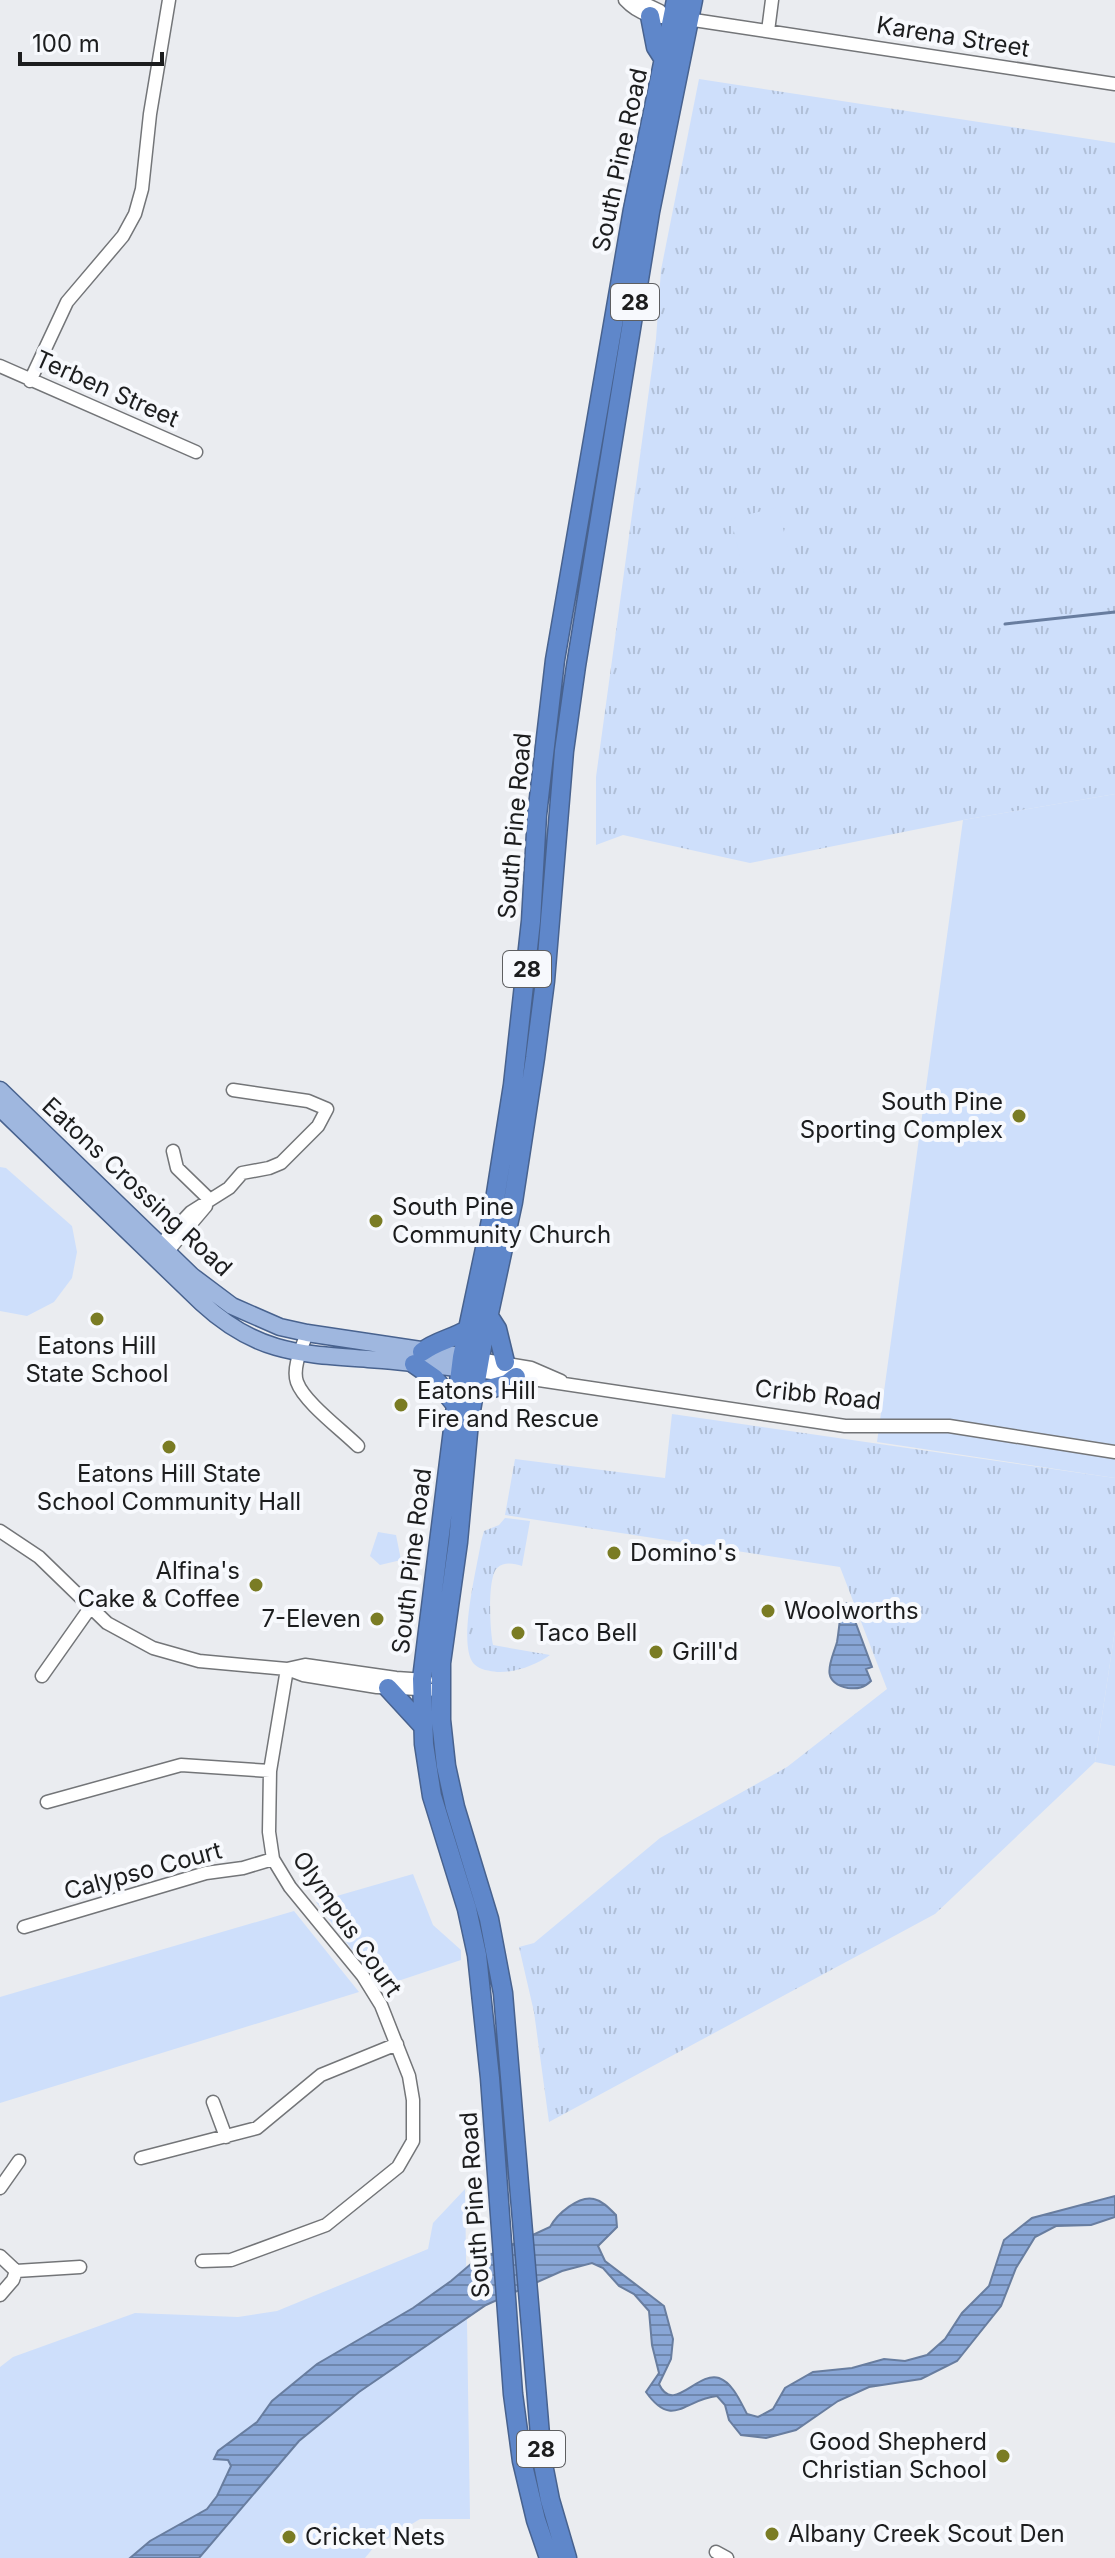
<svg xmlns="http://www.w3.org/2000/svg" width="1115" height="2558" viewBox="0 0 1115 2558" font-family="Inter,sans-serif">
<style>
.grass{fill:url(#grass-tufts)}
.park{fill:#cedffb}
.water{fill:url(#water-rules);stroke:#687d9f;stroke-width:2}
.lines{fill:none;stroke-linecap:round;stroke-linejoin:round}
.stream{stroke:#687d9f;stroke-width:3}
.minor-casing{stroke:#737578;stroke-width:15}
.major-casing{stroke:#48628e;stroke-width:19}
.highway-casing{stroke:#48628e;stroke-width:21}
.minor{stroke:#fff;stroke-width:12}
.major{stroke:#9fb7df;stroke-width:16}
.highway{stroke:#5f87ca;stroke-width:18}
.poi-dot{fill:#7a7c24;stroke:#f7f9fd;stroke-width:3}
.labels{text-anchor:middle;stroke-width:8;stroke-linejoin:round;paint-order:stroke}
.shield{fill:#f7f9fd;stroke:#5e5f61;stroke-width:2}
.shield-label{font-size:22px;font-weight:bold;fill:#1c1d1e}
.street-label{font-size:24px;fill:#1c1d1e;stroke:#f7f9fd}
.poi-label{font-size:24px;fill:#1c1d1e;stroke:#f7f9fd;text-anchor:start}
</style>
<defs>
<pattern id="grass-tufts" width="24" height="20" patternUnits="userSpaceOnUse" patternTransform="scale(2)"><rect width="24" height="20" fill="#cedffb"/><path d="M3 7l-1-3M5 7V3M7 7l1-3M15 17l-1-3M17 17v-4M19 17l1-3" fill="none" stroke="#b0bfd7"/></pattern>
<pattern id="water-rules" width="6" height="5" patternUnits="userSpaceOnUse" patternTransform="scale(2)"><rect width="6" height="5" fill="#89a6d6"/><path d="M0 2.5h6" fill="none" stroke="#6f87ad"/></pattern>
</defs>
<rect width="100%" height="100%" fill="#eaecf0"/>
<path class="grass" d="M699,79L1115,143V794L963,820L750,863L623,835L596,845V777L656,339L661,270Z
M672,1414L1115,1478V1630L1095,1762L935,1914L549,2122L534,2012L519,1947L534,1943L660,1838L787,1767L887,1689L840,1567L505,1515L515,1459L665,1478Z
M505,1518L530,1521L522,1566C514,1564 505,1561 497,1568C487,1578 490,1631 493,1645L550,1655C536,1665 515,1673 497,1672C490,1671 480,1670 474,1664C457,1645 477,1568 481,1542L484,1531L499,1525Z"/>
<path class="park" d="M778,507L791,562L744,573L731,519Z
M1115,794V1478L877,1442L963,820Z
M0,1167L6,1168L72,1226L77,1252L72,1278L54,1302L27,1316L0,1311Z
M378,1532L396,1535L401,1560L380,1565L370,1556Z
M1115,1630V1766L1095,1762Z
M413,1874L433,1925L461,1950V1960L380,1987L316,1902Z
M294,1911L359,1992L0,2103V1997Z
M465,2189L470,2519H420L374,2547L365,2558H0V2367L13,2357L135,2313L238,2317L277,2311L428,2249L433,2223Z"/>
<path class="water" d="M846,1603L849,1605L872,1667L866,1669L871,1681C864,1688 858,1689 848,1688C818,1682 832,1660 837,1642C839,1630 840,1617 842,1604Z
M1115,2196V2217L1091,2225L1056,2226L1035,2237L1016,2268L1001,2306L957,2361L921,2379L869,2387L838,2401L796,2430L766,2438L741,2435L729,2420L725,2405L717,2396C684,2399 673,2430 646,2392L659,2373L652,2345L649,2311L634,2294L619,2286L603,2268L592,2263L562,2271L486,2305L359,2392L299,2441L199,2558H130L150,2541L207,2509L217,2496L231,2466L228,2460L214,2459L218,2451L257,2422L272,2401L317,2364L413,2308L451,2281L472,2263L550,2227C557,2214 579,2195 594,2199C603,2201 610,2209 616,2215L617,2227L598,2246L605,2261L664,2306L673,2339L671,2359L659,2384C673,2415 697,2371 719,2378C733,2383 741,2403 747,2414L758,2417L773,2409L785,2388L813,2372L852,2368L884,2359L905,2361L927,2355L945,2339L962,2313L989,2286L1004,2240L1032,2218Z"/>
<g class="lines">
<path class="stream" d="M1005,624L1115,612"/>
<defs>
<path id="minor" d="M625,0C639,15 654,18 674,17L1115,84
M637,0L660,11
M768,31L772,0
M0,366L196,452
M30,381L67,302L123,236L135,214L142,189L150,114L169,0
M173,1151L177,1168L210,1200
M160,1245L191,1212L229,1188L242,1173L269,1168L281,1163L318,1126L327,1109L308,1101L233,1090
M167,1252L206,1206
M307,1333C302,1347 292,1368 297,1382C304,1402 342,1430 358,1446
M479,1359L531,1368L561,1381
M478,1371L845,1426H949L1115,1452
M0,1531L39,1557L107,1623L153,1648L199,1661L287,1669L303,1675L377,1687L440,1690
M287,1669L305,1665L396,1678L426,1680
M42,1676L90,1608
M47,1802L181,1765L270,1771
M24,1927L206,1873L243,1868L273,1859
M213,2102L226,2137
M141,2158L257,2128L321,2075L397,2044
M0,2188L19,2161
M0,2256L16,2271L13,2280L0,2295
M202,2261L231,2260L326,2225L398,2167L413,2141V2100L409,2076L381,2005L363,1976L290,1887L273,1859L269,1832L270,1771L287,1669
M16,2271L80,2267
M716,2552L727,2558"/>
<path id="major" d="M0,1090L192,1276L232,1306L280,1327L307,1333L474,1358
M0,1108L202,1303C256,1353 299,1354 368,1359C403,1361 438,1366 473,1370"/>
<path id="highway" d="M650,16L656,47L665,61
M488,1315L497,1329L505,1362
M422,1352C436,1341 452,1339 467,1330
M414,1364L434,1378L455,1404
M474,1393L507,1384L516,1377
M388,1688L422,1725
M549,2558L536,2520L522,2461L513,2394L490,2078L477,1955L467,1909L432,1796L424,1744L422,1679L462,1357L494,1206L513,1085L531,921L537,815L555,660L633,209L676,0
M567,2558L550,2500L542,2459L503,1993L489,1919L455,1807L446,1766L441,1720V1663L458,1542L469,1422L483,1341L513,1202L535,1058L545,981L564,751L576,666L650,212L693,0"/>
</defs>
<use href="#minor" class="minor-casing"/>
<use href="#major" class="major-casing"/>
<use href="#highway" class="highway-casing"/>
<use href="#minor" class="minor"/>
<use href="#major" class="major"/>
<use href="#highway" class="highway"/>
</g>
<g class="poi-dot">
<circle cx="1019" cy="1116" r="8"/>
<circle cx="376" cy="1221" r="8"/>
<circle cx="97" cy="1319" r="8"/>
<circle cx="401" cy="1405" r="8"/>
<circle cx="169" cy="1447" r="8"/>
<circle cx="614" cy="1553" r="8"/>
<circle cx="256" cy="1585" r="8"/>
<circle cx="768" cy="1611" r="8"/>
<circle cx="377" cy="1619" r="8"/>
<circle cx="518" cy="1633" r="8"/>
<circle cx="656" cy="1652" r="8"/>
<circle cx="1003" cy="2456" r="8"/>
<circle cx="772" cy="2534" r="8"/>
<circle cx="289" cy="2537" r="8"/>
</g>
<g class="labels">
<g class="shield">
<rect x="611" y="284" width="48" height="36" rx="6"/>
<rect x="503" y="951" width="48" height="36" rx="6"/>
<rect x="517" y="2431" width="48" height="36" rx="6"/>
</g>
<g class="shield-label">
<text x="635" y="310">28</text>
<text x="527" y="977">28</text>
<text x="541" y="2457">28</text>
</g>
<g class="street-label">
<text transform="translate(953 37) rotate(9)" y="8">Karena Street</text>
<text transform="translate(620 160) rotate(-78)" y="8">South Pine Road</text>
<text transform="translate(107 389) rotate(24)" y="8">Terben Street</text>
<text transform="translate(515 826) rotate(-85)" y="8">South Pine Road</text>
<text transform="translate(137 1187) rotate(43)" y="8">Eatons Crossing Road</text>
<text transform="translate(818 1395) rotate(6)" y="8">Cribb Road</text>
<text transform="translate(412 1561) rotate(-83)" y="8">South Pine Road</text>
<text transform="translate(143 1871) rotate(-15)" y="8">Calypso Court</text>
<text transform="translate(347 1924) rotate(55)" y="8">Olympus Court</text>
<text transform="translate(475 2205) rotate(-94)" y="8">South Pine Road</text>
</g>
<g class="poi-label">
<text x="1003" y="1110" text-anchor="end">South Pine<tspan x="1003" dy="28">Sporting Complex</tspan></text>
<text x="392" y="1215">South Pine<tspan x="392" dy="28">Community Church</tspan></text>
<text x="97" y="1354" text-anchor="middle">Eatons Hill<tspan x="97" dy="28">State School</tspan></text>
<text x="417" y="1399">Eatons Hill<tspan x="417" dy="28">Fire and Rescue</tspan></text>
<text x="169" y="1482" text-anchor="middle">Eatons Hill State<tspan x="169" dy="28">School Community Hall</tspan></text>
<text x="630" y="1561">Domino's</text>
<text x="240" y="1579" text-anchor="end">Alfina's<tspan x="240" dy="28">Cake &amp; Coffee</tspan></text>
<text x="784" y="1619">Woolworths</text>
<text x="361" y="1627" text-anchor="end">7-Eleven</text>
<text x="534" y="1641">Taco Bell</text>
<text x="672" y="1660">Grill'd</text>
<text x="987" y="2450" text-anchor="end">Good Shepherd<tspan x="987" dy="28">Christian School</tspan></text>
<text x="788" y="2542">Albany Creek Scout Den</text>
<text x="305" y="2545">Cricket Nets</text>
</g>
</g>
<path d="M20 52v12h142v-12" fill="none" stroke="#1c1d1e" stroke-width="4"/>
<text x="32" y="52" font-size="24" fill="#1c1d1e" stroke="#f7f9fd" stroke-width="6" paint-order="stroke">100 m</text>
</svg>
